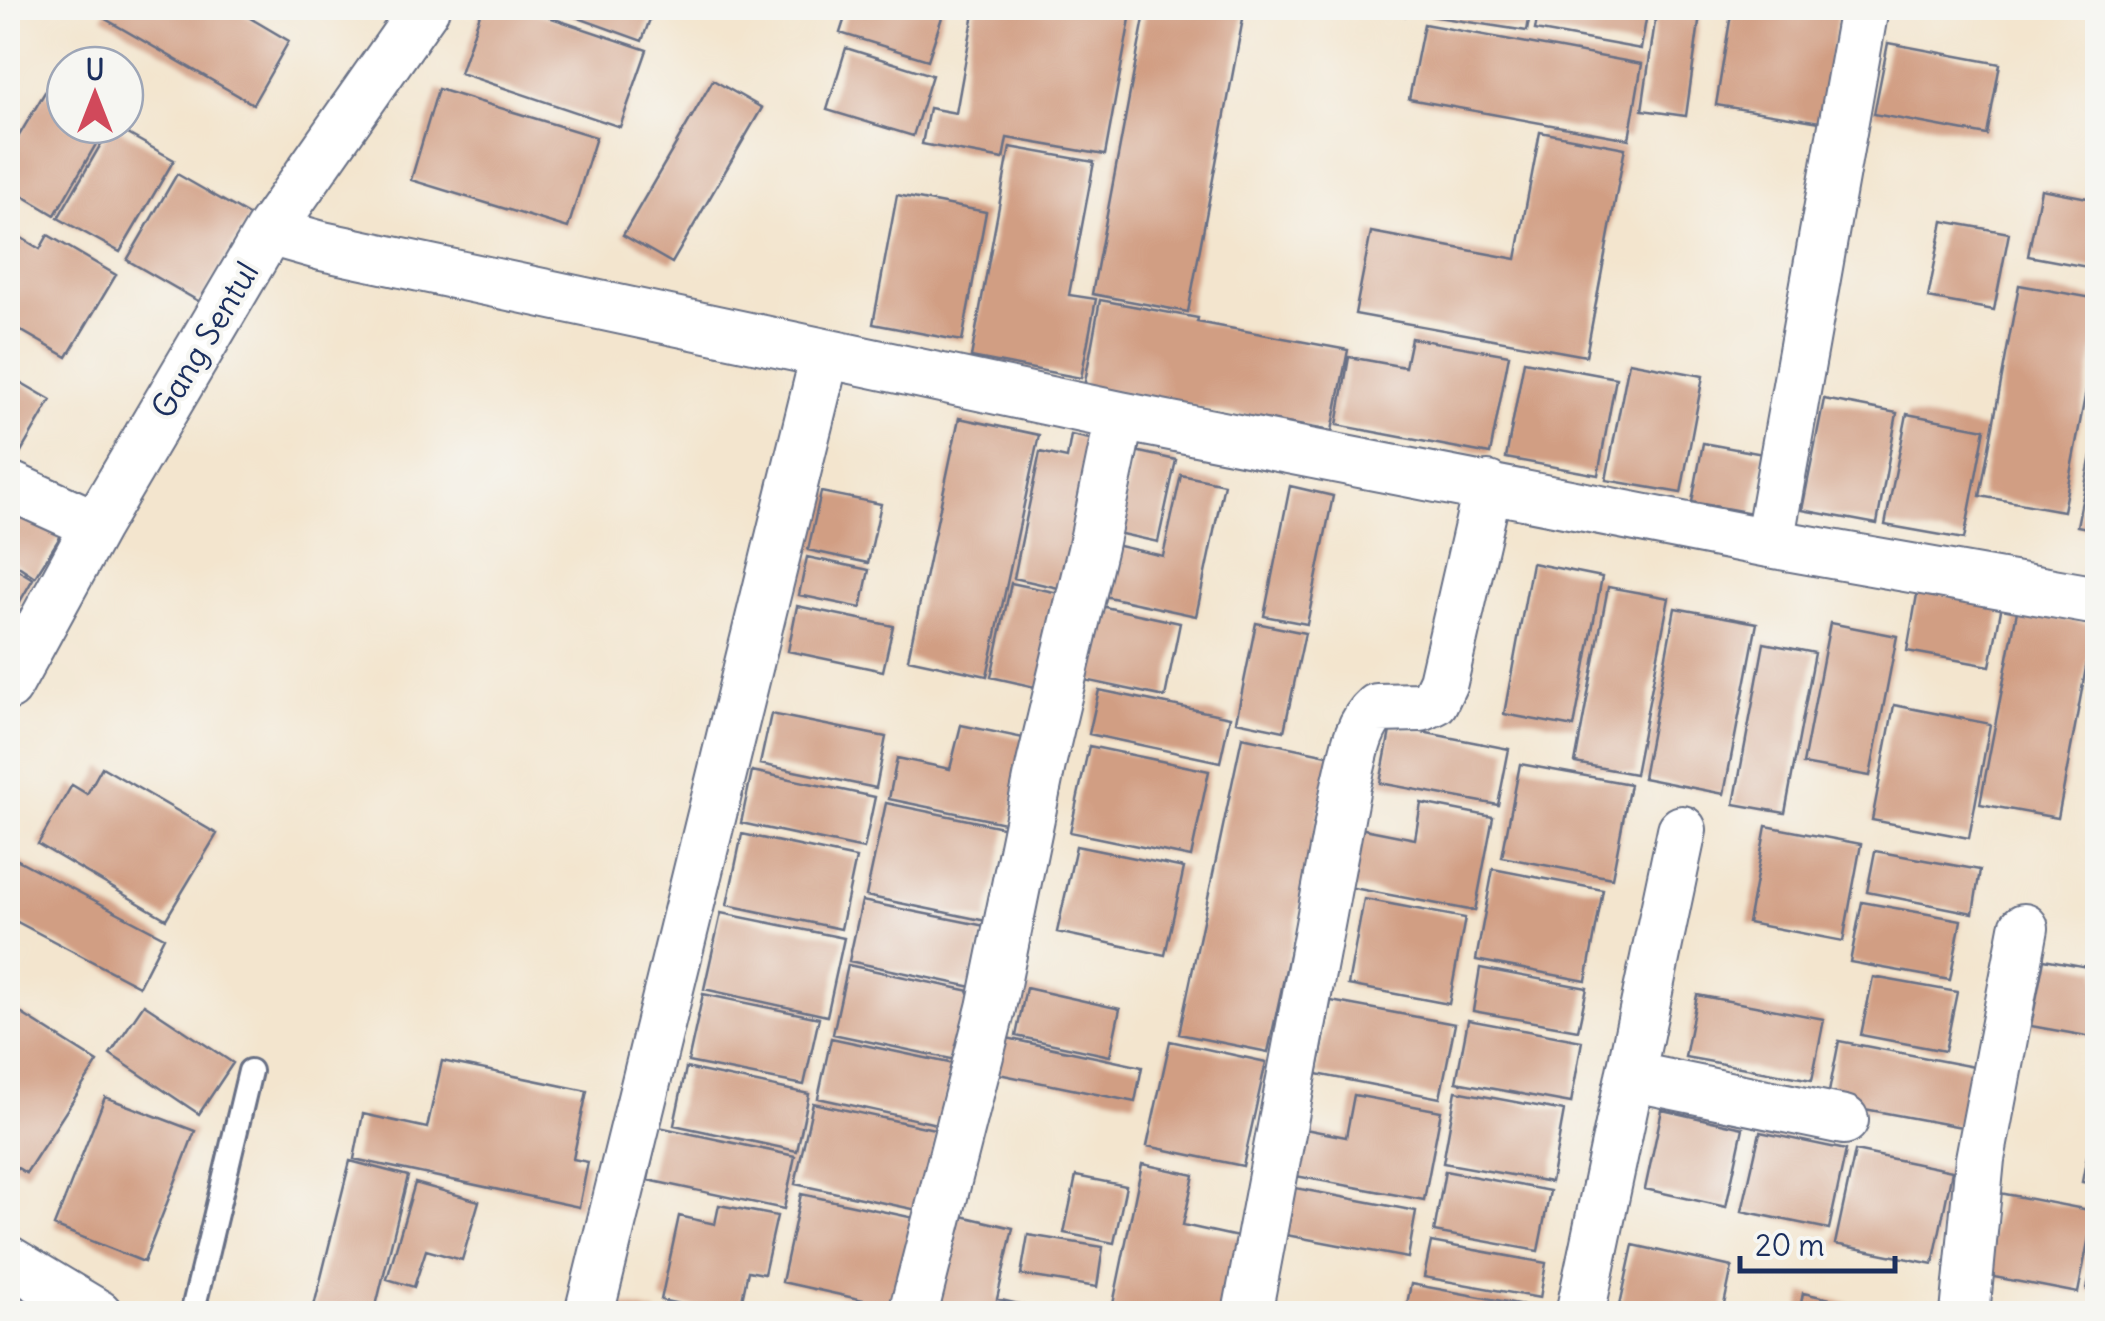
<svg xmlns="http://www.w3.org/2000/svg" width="2105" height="1321" viewBox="0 0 2105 1321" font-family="Delius,sans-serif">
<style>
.building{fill:#d19e83}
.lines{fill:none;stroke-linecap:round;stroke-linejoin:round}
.service-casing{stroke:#676f85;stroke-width:28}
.minor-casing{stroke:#676f85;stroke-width:52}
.service{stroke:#fff;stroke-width:22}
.minor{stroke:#fff;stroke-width:48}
.labels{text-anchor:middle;stroke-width:8;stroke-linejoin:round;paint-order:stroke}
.street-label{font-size:32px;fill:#1b2f5e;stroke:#f6f6f2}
</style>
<rect width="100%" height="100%" fill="#f6f6f2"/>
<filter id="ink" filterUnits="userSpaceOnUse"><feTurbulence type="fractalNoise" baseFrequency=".01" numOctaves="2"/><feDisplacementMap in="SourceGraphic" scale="20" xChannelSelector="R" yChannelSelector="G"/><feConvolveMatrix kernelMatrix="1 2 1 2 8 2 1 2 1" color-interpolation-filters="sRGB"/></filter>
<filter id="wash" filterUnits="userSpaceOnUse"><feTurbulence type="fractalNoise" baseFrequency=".0048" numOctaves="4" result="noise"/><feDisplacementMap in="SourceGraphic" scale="40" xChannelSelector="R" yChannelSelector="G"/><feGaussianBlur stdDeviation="2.25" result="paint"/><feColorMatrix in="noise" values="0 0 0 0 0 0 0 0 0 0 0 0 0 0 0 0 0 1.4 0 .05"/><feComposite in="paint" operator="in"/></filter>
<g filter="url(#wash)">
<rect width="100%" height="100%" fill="#f3e5ce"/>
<g id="blocks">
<path class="building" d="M107,8H233L289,41L253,104L102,17Z
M482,8H522L647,50L620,127L460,73Z
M551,8H654L642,41Z
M848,8H945L928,60L840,33Z
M975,8H1132L1105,155L1007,138L1003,159L922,144L929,108L956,113Z
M1146,8H1245L1188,312L1092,294Z
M1373,8H1407L1405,16Z
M1431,8H1531L1527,31L1430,16Z
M1539,8H1648L1641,49L1535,30Z
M1657,8H1701L1686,116L1642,110Z
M1732,8H1839L1820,122L1716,105Z
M1954,8H1990L1989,15L1954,10Z
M1424,24L1642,64L1629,139L1409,99Z
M1888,43L2000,64L1987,135L1874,114Z
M846,48L932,75L913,136L827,110Z
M713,80L762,108L672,263L623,235Z
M438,89L596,137L568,228L411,180Z
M45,92L65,103V125H102L106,127L55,215L8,187V154Z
M112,125L174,160L120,252L58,218Z
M1540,132L1625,148L1586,356L1355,314L1371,232L1516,259Z
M1010,147L1094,162L1069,295L1096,299L1081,378L971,357Z
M177,174L250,216L200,302L127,260Z
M2041,189L2098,200V269L2028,256Z
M897,195L986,212L962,341L873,324Z
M1943,221L2009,233L1994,310L1928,298Z
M10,231L40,249L48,235L116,275L67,357L8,323V236Z
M2019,285L2098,299V329L2063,511L1980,496Z
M1100,300L1198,318L1197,322L1348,350L1332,431L1084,387Z
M1411,338L1509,355L1490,454L1337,425L1349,357L1405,367Z
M1524,361L1616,378L1598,475L1506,458Z
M1629,362L1703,376L1681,493L1606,480Z
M8,375L51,400L8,474Z
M1824,399L1897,413L1877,524L1802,510Z
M1907,414L1985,429L1964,539L1885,525Z
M959,418L1039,435L987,676L908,659Z
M2096,430H2098V530L2077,526Z
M1071,435L1108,443L1076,592L1014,578L1040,452L1067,458Z
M1703,443L1763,454L1752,513L1692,502Z
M1135,451L1176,460L1158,542L1117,533Z
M1181,475L1224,484L1196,616L1099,595L1110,544L1163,556Z
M1290,486L1333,496L1307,624L1264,616Z
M821,492L881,504L868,563L808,550Z
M8,500L62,534L35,577L8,559Z
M807,557L869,570L861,608L799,595Z
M1532,563L1602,577L1574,727L1504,714Z
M8,564L33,579L11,617L8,615Z
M1011,583L1073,596L1053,691L991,677Z
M1608,587L1669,598L1635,774L1575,763Z
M1918,589L2002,605L1990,666L1907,651Z
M797,606L893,626L883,671L788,651Z
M1100,606L1180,623L1165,697L1085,680Z
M1675,608L1757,623L1724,794L1643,778Z
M2017,611L2094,625L2058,818L1980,804Z
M1256,623L1305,633L1284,731L1236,721Z
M1830,623L1897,636L1870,776L1803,764Z
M1764,643L1815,653L1785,813L1734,804Z
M1099,690L1230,717L1220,762L1089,734Z
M1894,705L1990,724L1969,838L1872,820Z
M771,714L886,737L876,788L760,764Z
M961,725L1028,739L1009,824L889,799L897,758L950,769Z
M1391,726L1509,749L1498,805L1380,783Z
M1242,737L1332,756L1268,1052L1179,1034Z
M1089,746L1209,771L1191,857L1070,832Z
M1520,764L1630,784L1612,878L1502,857Z
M102,767L217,834L166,919L38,844L72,785L87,794Z
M752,771L875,797L864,849L741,823Z
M886,803L1007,828L986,921L866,896Z
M1421,803L1493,817L1475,911L1348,887L1359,828L1415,839Z
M1766,826L1861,844L1843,941L1748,923Z
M742,834L856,858L841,929L727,905Z
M1076,846L1184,868L1165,955L1057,932Z
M1875,851L1980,870L1973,913L1867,892Z
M16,859L164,937L139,986L8,917V876Z
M1493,869L1603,890L1586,981L1476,960Z
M1364,899L1465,918L1449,1004L1348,985Z
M862,901L985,926L972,987L849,961Z
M1862,902L1961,920L1950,980L1850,962Z
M721,913L844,938L827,1016L704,989Z
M2044,959L2098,969V1038L2031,1026Z
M848,965L970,991L956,1060L833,1034Z
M1480,968L1587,988L1578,1030L1473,1011Z
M1873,977L1957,992L1945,1051L1861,1035Z
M1026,988L1120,1009L1110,1056L1016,1036Z
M703,994L819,1018L804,1085L688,1062Z
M1697,995L1824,1019L1812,1080L1685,1057Z
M1331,1001L1455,1024L1440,1098L1317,1074Z
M144,1004L233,1063L199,1114L110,1054Z
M8,1005L98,1062L26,1173L8,1162Z
M1468,1020L1582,1041L1571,1103L1456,1082Z
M1002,1037L1142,1067L1135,1102L994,1073Z
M831,1038L954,1064L941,1125L818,1098Z
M1170,1041L1266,1062L1243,1166L1147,1146Z
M1839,1041L1979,1068L1967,1128L1827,1102Z
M442,1061L587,1091L573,1159L588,1162L579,1207L354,1159L363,1114L427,1128Z
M686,1068L809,1094L797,1151L674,1125Z
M1456,1091L1564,1111L1551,1182L1443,1163Z
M1354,1095L1441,1111L1424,1200L1296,1176L1305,1129L1346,1137Z
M105,1097L195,1131L144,1262L54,1226Z
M813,1103L939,1130L922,1211L795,1184Z
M2096,1108L2098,1109V1185L2082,1182Z
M1662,1110L1743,1128L1726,1207L1645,1189Z
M659,1127L795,1156L784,1209L648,1180Z
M1760,1132L1846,1150L1829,1229L1742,1211Z
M1855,1151L1952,1171L1933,1264L1835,1244Z
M350,1161L408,1176L374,1314H312Z
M1142,1164L1194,1175L1183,1225L1247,1239L1231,1314H1111Z
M1445,1171L1550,1191L1538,1251L1434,1232Z
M1076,1176L1126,1186L1114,1243L1064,1233Z
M415,1183L479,1201L462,1260L426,1250L414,1287L387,1279Z
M1290,1187L1416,1211L1408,1258L1281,1234Z
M2000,1193L2094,1211L2078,1293L1984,1275Z
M801,1194L914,1218L895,1307L782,1282Z
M719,1205L777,1216L764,1274L748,1271L739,1314H726L661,1300L679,1216L715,1224Z
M953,1214L1013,1228L997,1299L1027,1306L1025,1314H931Z
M1028,1235L1103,1247L1097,1287L1021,1275Z
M1431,1242L1546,1263L1540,1298L1424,1277Z
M2096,1243H2098V1292L2087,1290Z
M1633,1245L1732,1267L1722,1314H1618Z
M1411,1284L1561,1312V1314H1405Z
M1803,1293L1890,1312V1314H1799Z
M617,1303L657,1312V1314H614Z"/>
</g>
</g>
<g filter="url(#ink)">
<use href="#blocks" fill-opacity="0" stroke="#676f85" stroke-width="2.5"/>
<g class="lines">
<defs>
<path id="service" d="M192,1314L250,1071"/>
<path id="minor" d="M269,231L322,246L1120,416L1769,543L2098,601
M8,485L96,525
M1769,543L1864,8
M8,686L96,525L269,231L425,8
M1630,1076L1844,1120
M8,1260L98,1314
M589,1314L825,355
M913,1314L991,1008L1041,764L1093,546L1120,416
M1247,1314L1346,786C1353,760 1356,726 1377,708L1421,707L1434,701L1443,682L1488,486
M1580,1314L1682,830
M1965,1314L1980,1159L2024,928"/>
</defs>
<use href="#service" class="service-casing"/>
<use href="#minor" class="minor-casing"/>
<use href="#service" class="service"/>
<use href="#minor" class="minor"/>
</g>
</g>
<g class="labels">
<g class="street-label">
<text transform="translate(205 340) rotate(-59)" y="11">Gang Sentul</text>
</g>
</g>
<rect width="2105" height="1321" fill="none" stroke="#f6f6f2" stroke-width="40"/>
<g transform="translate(95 95)"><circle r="48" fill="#f6f6f2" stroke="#9ea6b7" stroke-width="2.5"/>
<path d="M0-8L18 38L0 25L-18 38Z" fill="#d1495b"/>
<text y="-15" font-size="28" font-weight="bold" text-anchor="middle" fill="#1b2f5e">U</text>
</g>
<path d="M1740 1256v15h155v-15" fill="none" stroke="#1b2f5e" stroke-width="5"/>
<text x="1755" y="1256" font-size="30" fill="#1b2f5e" stroke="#f6f6f2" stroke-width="8" paint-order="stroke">20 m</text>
</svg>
